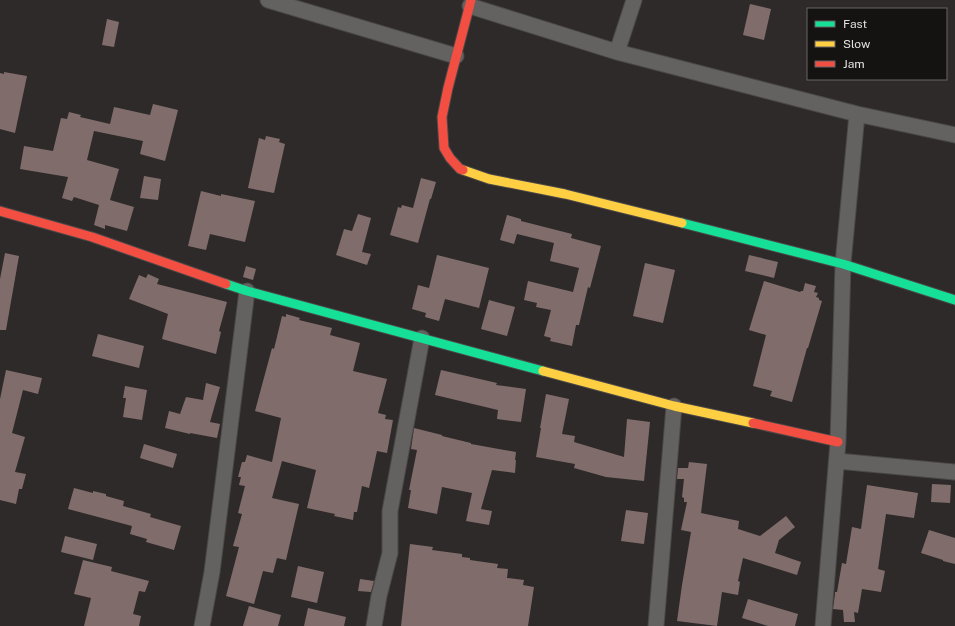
<svg xmlns="http://www.w3.org/2000/svg" width="955" height="626" viewBox="0 0 955 626" font-family="'Public Sans',sans-serif">
<style>
.building{fill:#806d6b}
.lines{fill:none;stroke-linecap:round;stroke-linejoin:round}
.street-casing{stroke:#4b4848;stroke-width:17}
.fast-casing{stroke:#4b4848;stroke-width:11}
.slow-casing{stroke:#4b4848;stroke-width:11}
.jam-casing{stroke:#4b4848;stroke-width:11}
.street{stroke:#646161;stroke-width:15}
.fast{stroke:#16e098;stroke-width:9}
.slow{stroke:#ffcf43;stroke-width:9}
.jam{stroke:#f24e42;stroke-width:9}
</style>
<rect width="100%" height="100%" fill="#2e2a29"/>
<path class="building" d="M750,4L771,9L764,40L743,35Z
M107,19L119,22L114,47L102,45Z
M4,72L27,76L15,133L0,129V73L4,74Z
M153,104L178,110L165,161L140,154L143,141L94,131L87,160L119,169L110,200L134,207L127,231L105,225V229L94,225L99,205L74,197L72,201L62,198L68,177L20,169L24,146L53,151L61,118L67,119L69,112L81,115L80,117L110,124L114,107L150,115Z
M266,136L280,139L279,142L285,144L274,193L248,188L259,138L265,140Z
M144,176L161,179L158,200L140,198Z
M421,178L436,182L431,199H430L418,243L390,235L398,207L401,208L402,205L413,208Z
M201,191L221,196V194L255,201L245,242L210,234L206,250L188,246Z
M358,214L371,218L362,252L371,254L367,265L336,255L344,229L352,231Z
M507,215L521,219V221L572,234L571,238L601,246L590,288L588,287L579,325H576L572,346L550,341L551,338L544,336L551,310L536,307L537,303L524,300L528,281L573,292L579,268L550,261L554,243L517,234L514,244L500,240Z
M5,253L19,256L6,330H0V279Z
M437,255L489,268L479,308L445,299L439,321L425,317L426,313L412,309L418,285L429,288Z
M749,255L778,262L774,278L745,271Z
M645,263L675,270L663,323L633,316Z
M246,266L256,269L253,280L243,277Z
M148,274L159,279L157,284L227,302L219,331L221,332L216,354L162,339L168,314L129,299L139,275L146,278Z
M764,281L800,292L801,291H803L805,283L816,286L814,292L818,293L816,297L819,298V300L822,301L808,348H807L792,402L770,396L772,391L753,386L766,335L749,330Z
M489,300L515,307L507,336L481,329Z
M286,314L300,318L299,320L332,328L330,335L360,343L353,371L387,379L378,413L386,415L385,419L393,420L387,453L377,451L369,488L362,486L357,512H354L353,520L334,516L335,514L307,508L316,470L282,461L272,498L299,504L286,560L277,558L273,573L263,571L254,604L226,596L239,547L233,546L242,514L238,513L245,486L239,485L241,477H238L242,462H245L247,455L272,462L281,418L255,411L272,348L274,349L282,316L286,317Z
M98,334L144,346L139,368L92,356Z
M6,370L42,378L38,394L23,390L12,433L25,437L15,472L26,474L22,489H19L16,504L0,500V399Z
M441,370L497,383L496,385L526,389L521,422L497,419L498,410L435,395Z
M206,383L220,387L210,422L220,424L217,438L190,433V434L165,428L169,411L180,414L186,397L203,400Z
M125,386L147,390L142,420L123,417L126,398H123Z
M546,394L569,399L562,434L575,436L574,442L624,457L627,419L650,422L644,481L606,477L574,468L575,464L536,457L541,428H540Z
M414,428L442,435V436L471,443V444L516,452L515,460H516L515,473L492,470L481,509L492,511L489,525L466,521L472,493L442,487L437,514L408,508L411,490H409L417,450L411,449Z
M144,444L177,454L173,468L140,458Z
M689,462L707,464L701,513L739,521L738,529L760,536L786,516L795,527L779,540L775,553L801,562L797,575L743,558L738,581L740,582L738,595L722,592L717,626L677,621L682,585L691,532L681,530L687,502H684V498L682,497L684,479H677L678,468H688Z
M932,484L951,485L950,503L931,502Z
M867,485L918,493L914,518L886,514L878,569L885,571L881,592L862,589L858,613L854,612L855,622H844L843,610L833,609L835,594V592H837L842,563L846,564L852,527L861,529Z
M74,488L93,493V491L106,494V496L124,501L123,506L151,514L150,517L181,526L174,550L146,542L147,539L130,534L132,526L68,509Z
M626,510L648,513L644,544L621,541Z
M929,530L955,538V564L943,561V560L921,553Z
M65,536L97,544L93,560L61,552Z
M410,544L433,547L432,550L462,554V557L470,558V560L498,564L497,568L508,569L507,578L524,580L523,585L534,587L528,626H401Z
M83,560L112,567L111,571L149,581L145,592L139,591L133,614L141,616L139,626H84L91,598L74,594Z
M298,566L324,572L317,603L291,597Z
M360,579L374,581L371,592L358,591Z
M748,599L798,614L795,626H768L742,618Z
M249,606L281,615L278,626H243Z
M308,608L346,617L344,626H304Z"/>
<g class="lines">
<defs>
<path id="street" d="M268,0L456,56
M470,6L617,52L857,114L955,135
M617,52L634,0
M837,461L955,472
M202,626L212,572L247,291
M374,626L379,596L390,553V511L422,338
M656,626L674,406
M823,626L838,442L843,264L857,114"/>
<path id="fast" d="M682,223L843,264L955,300
M226,284L247,291L543,371"/>
<path id="slow" d="M463,170L489,179L565,194L682,223
M543,371L674,406L753,423"/>
<path id="jam" d="M463,170L460,169L450,158L444,148L442,117L448,88L471,0
M0,211L92,237L226,284
M753,423L838,442"/>
</defs>
<use href="#street" class="street-casing"/>
<use href="#fast" class="fast-casing"/>
<use href="#slow" class="slow-casing"/>
<use href="#jam" class="jam-casing"/>
<use href="#street" class="street"/>
<use href="#fast" class="fast"/>
<use href="#slow" class="slow"/>
<use href="#jam" class="jam"/>
</g>
<rect x="807" y="8" width="140" height="72" fill="#151212" stroke="#686464"/>
<rect x="815" y="21" width="20" height="6" fill="#16e098" stroke="#686464"/>
<text x="843" y="28" font-size="12" fill="#e4e0e0">Fast</text>
<rect x="815" y="41" width="20" height="6" fill="#ffcf43" stroke="#686464"/>
<text x="843" y="48" font-size="12" fill="#e4e0e0">Slow</text>
<rect x="815" y="61" width="20" height="6" fill="#f24e42" stroke="#686464"/>
<text x="843" y="68" font-size="12" fill="#e4e0e0">Jam</text>
</svg>
